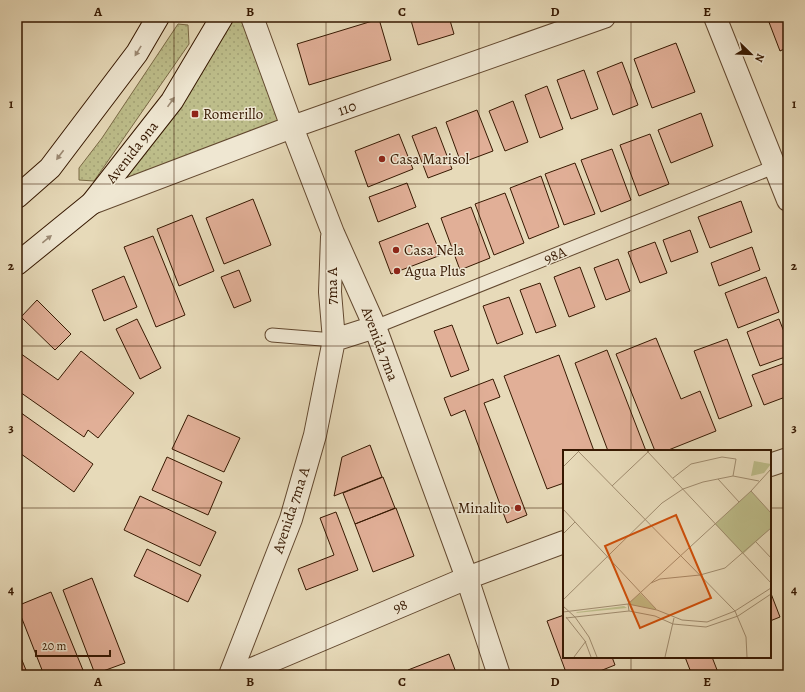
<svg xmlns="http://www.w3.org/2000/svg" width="805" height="692" viewBox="0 0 805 692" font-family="Alegreya,serif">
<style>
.grass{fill:url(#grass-dots);stroke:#7a6a46}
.building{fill:#e1af97;stroke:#361801}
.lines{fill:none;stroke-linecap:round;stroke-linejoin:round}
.lane-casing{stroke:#62482f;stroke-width:15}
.street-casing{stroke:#62482f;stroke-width:24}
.secondary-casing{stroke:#361801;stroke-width:24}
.lane{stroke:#efe7d2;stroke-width:13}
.street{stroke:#efe7d2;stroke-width:22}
.secondary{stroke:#efe7d2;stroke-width:22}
.oneway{fill:#9c8a74}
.grid{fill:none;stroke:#361801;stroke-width:1;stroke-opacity:0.55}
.poi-dot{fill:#8f2418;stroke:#efe7d2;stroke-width:1.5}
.labels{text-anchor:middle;stroke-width:3;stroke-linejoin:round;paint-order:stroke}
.street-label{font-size:15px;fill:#361801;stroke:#efe7d2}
.poi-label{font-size:15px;fill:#361801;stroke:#efe7d2;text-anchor:start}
.inset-road{fill:none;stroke:#a08c6f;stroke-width:1}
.view{fill:#cd4f0a;fill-opacity:0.15;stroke:#cd4f0a;stroke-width:2}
.inset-edge{fill:none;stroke:#361801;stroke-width:2}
.neatline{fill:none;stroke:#361801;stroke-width:1.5}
.grid-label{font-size:13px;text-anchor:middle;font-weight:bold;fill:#361801}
</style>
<defs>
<pattern id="grass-dots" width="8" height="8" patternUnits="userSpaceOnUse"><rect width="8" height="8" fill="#bdbd8a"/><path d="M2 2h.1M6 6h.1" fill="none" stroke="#a3a275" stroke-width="1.8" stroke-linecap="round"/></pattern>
</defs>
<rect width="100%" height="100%" fill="#e7dab9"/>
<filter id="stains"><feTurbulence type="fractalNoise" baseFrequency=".005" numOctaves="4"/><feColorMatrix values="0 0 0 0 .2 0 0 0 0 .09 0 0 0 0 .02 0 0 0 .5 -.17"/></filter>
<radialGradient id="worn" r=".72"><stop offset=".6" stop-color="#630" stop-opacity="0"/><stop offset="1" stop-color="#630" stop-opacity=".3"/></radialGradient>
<path class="grass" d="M222,17H252L292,127L92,203Z
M178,24L188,25L189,44L94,181L79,180V168L102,138Z"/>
<path class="building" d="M410,17H449L454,34L418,45Z
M767,17H788V47L780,51Z
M379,19L391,60L309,85L297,44Z
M676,43L695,92L652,108L634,59Z
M622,62L638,105L613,115L597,72Z
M584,70L598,109L571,119L557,80Z
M547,86L563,129L540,138L525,95Z
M513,101L528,142L505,151L489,111Z
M477,110L493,151L461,163L446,122Z
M701,113L713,146L671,163L658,130Z
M436,127L452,169L428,178L412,136Z
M399,134L413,169L368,187L355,151Z
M650,134L669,184L639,196L620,145Z
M612,149L631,200L601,212L581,160Z
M575,163L595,214L564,225L545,174Z
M541,176L559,227L529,239L510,188Z
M407,183L416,207L378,222L369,197Z
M505,193L524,243L494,255L475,204Z
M253,199L271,245L224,264L206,218Z
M741,201L752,232L710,248L698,217Z
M471,207L490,258L460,270L441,218Z
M192,215L214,271L179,286L157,229Z
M428,223L441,255L391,274L379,242Z
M690,230L698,252L671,262L663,240Z
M153,236L185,315L156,327L124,247Z
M655,242L667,273L640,283L628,252Z
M752,247L760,270L719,286L711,263Z
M618,259L630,291L606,300L594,268Z
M580,267L595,307L569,317L554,277Z
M239,270L251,301L234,308L221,277Z
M124,276L137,307L104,321L92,290Z
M766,277L779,312L738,328L725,293Z
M540,283L556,326L536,333L520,290Z
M509,297L523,334L497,344L483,306Z
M37,300L71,334L55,350L21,317Z
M137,319L161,368L140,379L116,329Z
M779,319L788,342V356L760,366L747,332Z
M452,325L469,370L451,377L434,331Z
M656,338L681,399L700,391L716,431L666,451H655L616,354Z
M727,339L752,406L719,419L694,351Z
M607,350L646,451H608L575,363Z
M17,351L58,380L81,351L134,393L98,438L88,430L84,437L17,390Z
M559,355L594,451H564V483L547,489L504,376Z
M788,362V396L764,405L752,375Z
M493,379L500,397L484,403L527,515L507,523L465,410L451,416L444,398Z
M17,410L93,464L74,492L17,451Z
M188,415L240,438L224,472L172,449Z
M370,445L382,477L334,496L342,457Z
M167,457L222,482L208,515L152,490Z
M383,477L395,508L355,524L343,493Z
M140,496L216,532L200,566L124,530Z
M396,508L414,556L373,572L355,524Z
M336,512L358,570L306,590L298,569L334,555L320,518Z
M147,549L201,575L188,602L134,576Z
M92,578L125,663L95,674L63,590Z
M770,591L780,617L770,621Z
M51,592L85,675H44L17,606Z
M564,615V657H612L615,665L590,675H567L547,621Z
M17,648L28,675H17Z
M449,654L457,675H410L408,670Z
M685,657H712L719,675H692Z"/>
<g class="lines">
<defs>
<path id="lane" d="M375,327L774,167
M272,335L334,340"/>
<path id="street" d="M252,17L292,127L333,233L375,327L467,578L499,675
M715,17L788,200
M92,203L292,127L604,17
M334,340L375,327
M770,465L788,459
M230,675L291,519L315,435L334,340L330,292L332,237
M238,675L467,578L564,542"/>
<path id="secondary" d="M17,197L50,168L137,53L158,17
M17,264L92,203L172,101L222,17"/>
</defs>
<use href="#lane" class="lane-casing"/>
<use href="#street" class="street-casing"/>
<use href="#secondary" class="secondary-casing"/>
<use href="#lane" class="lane"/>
<use href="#street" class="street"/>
<use href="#secondary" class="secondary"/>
</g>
<defs><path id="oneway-solid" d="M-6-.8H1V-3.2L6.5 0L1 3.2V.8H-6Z"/></defs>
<g class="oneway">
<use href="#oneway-solid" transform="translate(138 51) rotate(122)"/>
<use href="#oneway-solid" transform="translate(171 102) rotate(-55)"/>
<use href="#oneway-solid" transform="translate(60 155) rotate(127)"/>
<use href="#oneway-solid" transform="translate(47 239) rotate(-39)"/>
</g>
<path class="grid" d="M174,17V675M326,17V675M479,17V675M631,17V451M17,184H788M17,346H788M17,508H564M770,508H788M631,657V675"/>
<g class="poi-dot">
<rect x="191" y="110" width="8" height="8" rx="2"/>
<circle cx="382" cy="159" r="4"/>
<circle cx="396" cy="250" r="4"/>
<circle cx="397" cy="271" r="4"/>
<circle cx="518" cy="508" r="4"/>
</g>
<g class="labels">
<g class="street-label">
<text transform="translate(347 108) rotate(-19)" y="5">110</text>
<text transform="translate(132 152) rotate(-52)" y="5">Avenida 9na</text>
<text transform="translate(555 255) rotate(-22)" y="5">98A</text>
<text transform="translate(332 286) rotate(-90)" y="5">7ma A</text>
<text transform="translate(380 344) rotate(69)" y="5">Avenida 7ma</text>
<text transform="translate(291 510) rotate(-72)" y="5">Avenida 7ma A</text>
<text transform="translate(400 606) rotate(-23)" y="5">98</text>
</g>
<g class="poi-label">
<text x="203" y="119">Romerillo</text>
<text x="390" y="164">Casa Marisol</text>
<text x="404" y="255">Casa Nela</text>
<text x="405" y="276">Agua Plus</text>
<text x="510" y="513" text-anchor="end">Minalito</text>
</g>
</g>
<g transform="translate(563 450)">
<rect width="208" height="208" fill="#e7dab9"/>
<path d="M191,11L208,14L201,23L188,26ZM77,143L94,160L65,154ZM61,156L64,158L13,163L14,162Z" fill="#bdbd8a"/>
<path d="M188,41L208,63V78L180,104L152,74Z" fill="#bdbd8a"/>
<path class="inset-road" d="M15,1L172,161L183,187L184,207M84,1L208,133M0,17L16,1M110,28L128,14L159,7L173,9L170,26M155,29L176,52M49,36L86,1M188,41L208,63M0,59L93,159M0,84L12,72M193,92L208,108M88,133L97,129L137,125L162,118L208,78M0,150L99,53L120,39L140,32L170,26L196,31M0,156L12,167L26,187L34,207M66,161L65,154L188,41L208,19M0,162L65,154L94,160L119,170L144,172L172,161L208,138M3,167L22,191L28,207M3,168L66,161L92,166L110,174L143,177L175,166L208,144M11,207L23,191M102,207L111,168"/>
<path class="view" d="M113,65L148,148L77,178L42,96Z"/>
<rect width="208" height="208" class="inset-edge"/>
</g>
<rect width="805" height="692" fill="none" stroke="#e7dab9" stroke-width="44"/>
<g transform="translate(751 54) rotate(113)" stroke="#efe7d2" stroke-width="3" paint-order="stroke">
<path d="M0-3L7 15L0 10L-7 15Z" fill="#361801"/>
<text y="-6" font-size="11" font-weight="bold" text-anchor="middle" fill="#361801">N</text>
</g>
<path d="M36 650v6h74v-6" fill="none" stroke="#361801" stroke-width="2"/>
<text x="42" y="650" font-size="12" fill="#361801" stroke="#efe7d2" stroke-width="3" paint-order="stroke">20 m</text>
<rect x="22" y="22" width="761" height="648" class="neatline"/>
<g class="grid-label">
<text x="98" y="16">A</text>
<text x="250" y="16">B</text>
<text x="402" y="16">C</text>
<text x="555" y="16">D</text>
<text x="707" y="16">E</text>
<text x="11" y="108">1</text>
<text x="794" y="108">1</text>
<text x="11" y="270">2</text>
<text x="794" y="270">2</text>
<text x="11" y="432">3</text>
<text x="794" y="432">3</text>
<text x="11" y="594">4</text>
<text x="794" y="594">4</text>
<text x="98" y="686">A</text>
<text x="250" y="686">B</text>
<text x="402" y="686">C</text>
<text x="555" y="686">D</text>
<text x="707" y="686">E</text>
</g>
<rect width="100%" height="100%" filter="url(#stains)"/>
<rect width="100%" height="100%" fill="url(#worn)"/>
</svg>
